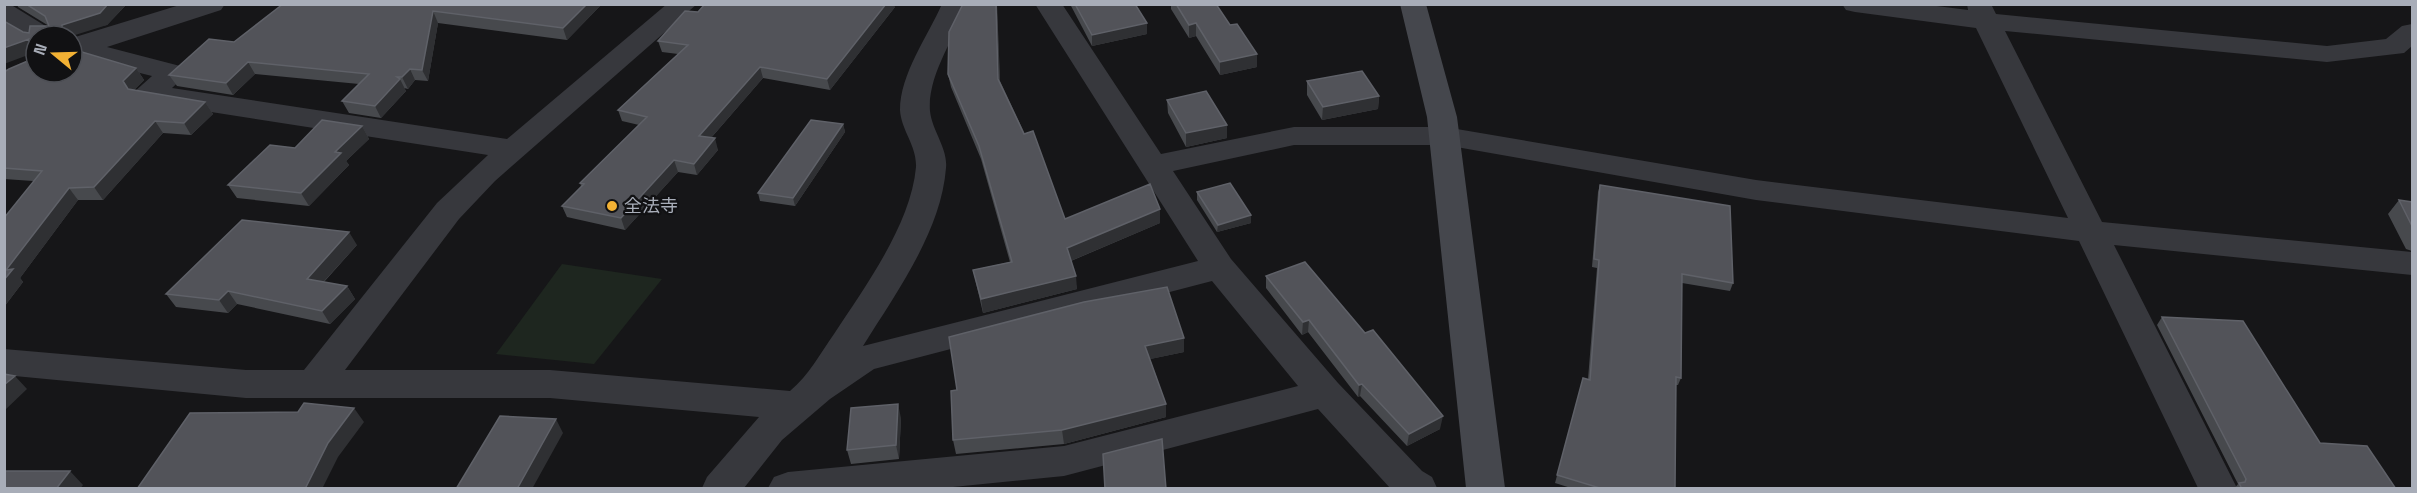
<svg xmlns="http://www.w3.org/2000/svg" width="2417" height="493" viewBox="0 0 2417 493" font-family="'Space Grotesk','Noto Sans JP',sans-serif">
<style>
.green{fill:#1e261f}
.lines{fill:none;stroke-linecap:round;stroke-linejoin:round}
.street{fill:#37383d;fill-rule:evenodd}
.secondary{fill:#45474d;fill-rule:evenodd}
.wall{fill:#47494d}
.shaded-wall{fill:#2f3033}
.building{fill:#525359;stroke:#5f6168;stroke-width:1.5}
.poi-dot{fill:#f2b134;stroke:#111113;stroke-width:2}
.labels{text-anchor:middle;stroke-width:4.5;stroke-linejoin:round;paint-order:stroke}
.poi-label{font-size:18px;fill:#a8adb8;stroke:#111113;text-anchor:start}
</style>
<rect width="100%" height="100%" fill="#161618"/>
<path class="green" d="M562,264L662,279L594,364L496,354Z"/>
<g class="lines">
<path class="street" d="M4,4L13,6L52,30L56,36H36V43L32,42L4,24Z
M183,4H225L221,10L107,47L184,67L188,73L172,88L507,139L667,4H697L495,181L459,219L345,370H550L790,391C809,375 820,354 834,334C865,287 911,224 916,167C917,146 901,130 900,110C900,74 928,36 942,4H969C955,36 927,76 930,111C932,131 948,148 946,168C941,232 896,293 863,346L1198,261L1035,4H1062L1161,154L1294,127H1445L1756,180L2068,218L1976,28L1855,12L1846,10L1842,4H1921L1968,10L1967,4H1991L1996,14L2327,46L2386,39L2402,26L2412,24V46L2404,53L2327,62L2005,31L2102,222L2412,252V275L2114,245L2237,488H2198L2079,241L1756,200L1445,145H1294L1173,171L1231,259L1338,383L1422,471L1432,477L1437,488H1390L1318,409L1064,476L943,488H768L774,477L788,472L1064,446L1298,386L1212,281L874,369L830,399L782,440L744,488H702L707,477L759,417L550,398H246L4,375V349L246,370H304L437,203L488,155L147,102L137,99L133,93L152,76L72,56V38Z"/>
<path class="secondary" d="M1400,4H1426L1457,117L1505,488H1466L1427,117Z"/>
</g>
<path class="wall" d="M17,4H127L107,25L36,36V72L136,68L144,80L134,90L205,102L213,114L191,135L163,133L103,200H78L20,278L23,282L4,307L33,181L4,179V72L30,60L29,54L23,32L29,33L49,26L18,7Z
M283,4H602L567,40L438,23L428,81L415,80L408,89L404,88L406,91L381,118L349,113L342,101L359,84L255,74L233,95L177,86L169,75L234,42Z
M963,4H997L1000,81L1065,219L1160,223L1071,261L1077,289L983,313L973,270L1010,262L981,159L951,87L948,74Z
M1070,4H1135L1147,23V34L1092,46Z
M1171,4H1216L1257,67L1220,75L1196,36L1189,38L1171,9Z
M895,7L830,90L763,78L711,138L718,150L697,175L678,172L625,230L567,217L562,206L581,186L580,183L639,125L622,121L618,110L678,54L662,52L658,41L698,12Z
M1307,81L1379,96L1378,109L1322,120L1307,95Z
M1167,100L1227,125V138L1186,147L1168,113Z
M843,124L845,132L795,206L760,201L758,193Z
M362,126L369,139L346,161L349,165L309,206L237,198L228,185L295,148Z
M1600,185L1733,283L1730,291L1682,283L1681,378L1678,385H1676L1675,489H1574L1555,483L1583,378L1588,379L1597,268L1592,267L1598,192Z
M1197,192L1251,215V223L1217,232L1197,200Z
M2399,200L2412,202V251L2406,249L2388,214Z
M357,245L324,282L347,286L355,299L330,324L237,304L228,313L176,307L166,294Z
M1266,276L1440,429L1407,446L1360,396L1358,397L1308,332L1302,335L1266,288Z
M2162,317L2320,443L2396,489H2234L2238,484L2157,325Z
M1184,338V352L1150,359L1166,404V417L1064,444L956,454L953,440L957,390Z
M901,418L899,459L851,464L847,450Z"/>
<path class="shaded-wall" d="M108,4H127L107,25L72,36H62V25Z
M587,4H602L567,40L563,28Z
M886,4H894L895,7L830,90L827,79Z
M996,4L997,12L1000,92L998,79Z
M433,11L438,23L428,81L422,70Z
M1147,23V34L1092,46V35Z
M1196,23V36L1189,38V25Z
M29,39L36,52L4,64V48Z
M1257,54V67L1220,75V62Z
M248,62L255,74L233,95L226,83Z
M760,67L763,78L703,147L699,136Z
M136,68L144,80L131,93L123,81Z
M410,69L415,80L408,89L402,77Z
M400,79L406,91L381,118L375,106Z
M1379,96L1378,109L1322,120L1323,107Z
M205,102L213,114L191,135L184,123Z
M155,121L163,133L103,200L94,187Z
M843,124L845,132L795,206L793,198Z
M1227,125V138L1186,147V133Z
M362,126L369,139L346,161L349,165L309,206L301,193L335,152Z
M715,138L718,150L697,175L694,164Z
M674,160L678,172L625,230L621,218Z
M69,188L78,200L20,278L23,282L4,307V280L6,270Z
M1160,209V223L1068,262L1067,248Z
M1251,215V223L1217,232L1218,225Z
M349,232L357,245L315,291L307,279Z
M1076,276L1077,289L983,313L981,299Z
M347,286L355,299L330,324L322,311Z
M228,291L237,304L228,313L219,300Z
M1309,320L1308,332L1302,335L1303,322Z
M1184,338V352L1146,360L1145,346Z
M15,376L27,389L4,411V385Z
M1362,384L1360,396L1358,397L1359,385Z
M898,404L901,418L899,459L896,445Z
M1166,404V417L1064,444L1062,430Z
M354,408L364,422L338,457L322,489H305L328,443Z
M1443,416L1440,429L1407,446L1409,434Z
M556,419L563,433L532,489H517Z
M70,471L83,485L80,489H56Z"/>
<path class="building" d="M26,4H108L100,13L62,25V36H36V72H72V49L136,68L123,81L128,89L205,102L184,123L155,121L94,187L69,188L6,270L13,269L4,280V218L42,171L4,168V72L9,69L30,60L29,39L4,48V21L23,32L29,33L30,26H49L45,16Z
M283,4H587L563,28L433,11L422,70L410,69L402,77H397L400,79L375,106L342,101L369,74L248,62L226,83L169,75L209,39L234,42Z
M705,4H886L827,79L760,67L699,136L715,138L694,164L674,160L621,218L562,206L584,184L580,183L647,117L618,110L688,45L658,41L685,11L698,12Z
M963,4H996L998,79L1024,134L1033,131L1065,219L1150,184L1160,209L1067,248L1076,276L981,299L973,270L1012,262L979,146L948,74L949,32Z
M1075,4H1135L1147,23L1092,35Z
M1176,4H1216L1230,25L1237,24L1257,54L1220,62L1196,23L1189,25Z
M1362,71L1379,96L1323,107L1307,81Z
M1206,91L1227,125L1186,133L1167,100Z
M322,120L362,126L335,152L341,153L301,193L228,185L270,145L295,148Z
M811,120L843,124L793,198L758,193Z
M1230,183L1251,215L1218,225L1197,192Z
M1600,185L1730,206L1733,283L1682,274L1681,378L1676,377L1675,489H1603L1557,475L1583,378L1590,380L1599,260L1594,259Z
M2399,200L2412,202V226Z
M242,220L349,232L307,279L347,286L322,311L228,291L219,300L166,294Z
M1305,262L1365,333L1373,330L1443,416L1409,434L1362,384L1359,385L1309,320L1303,322L1266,276Z
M1167,287L1184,338L1145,346L1166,404L1062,430L953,440L951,391L957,390L949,337L1084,302Z
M2162,317L2243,321L2320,443L2367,446L2396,489H2242L2239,483L2245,482L2246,479Z
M4,374L15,376L4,385Z
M304,403L354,408L328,443L305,489H137L190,413L298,412Z
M898,404L896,445L847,450L851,408Z
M500,416L556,419L517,489H456Z
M1162,439L1166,489H1105L1103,454Z
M4,471H70L56,489H4Z"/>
<circle class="poi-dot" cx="612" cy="206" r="6"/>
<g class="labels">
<g class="poi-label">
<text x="624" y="212">全法寺</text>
</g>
</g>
<rect width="2417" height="493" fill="none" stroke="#a8adb8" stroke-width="12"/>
<g transform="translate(54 54) rotate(289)"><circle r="28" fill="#111113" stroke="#4d4f55" stroke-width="1.5"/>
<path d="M0-4.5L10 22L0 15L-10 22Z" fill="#f2b134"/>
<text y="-9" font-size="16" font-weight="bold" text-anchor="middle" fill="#a8adb8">N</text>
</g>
</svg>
